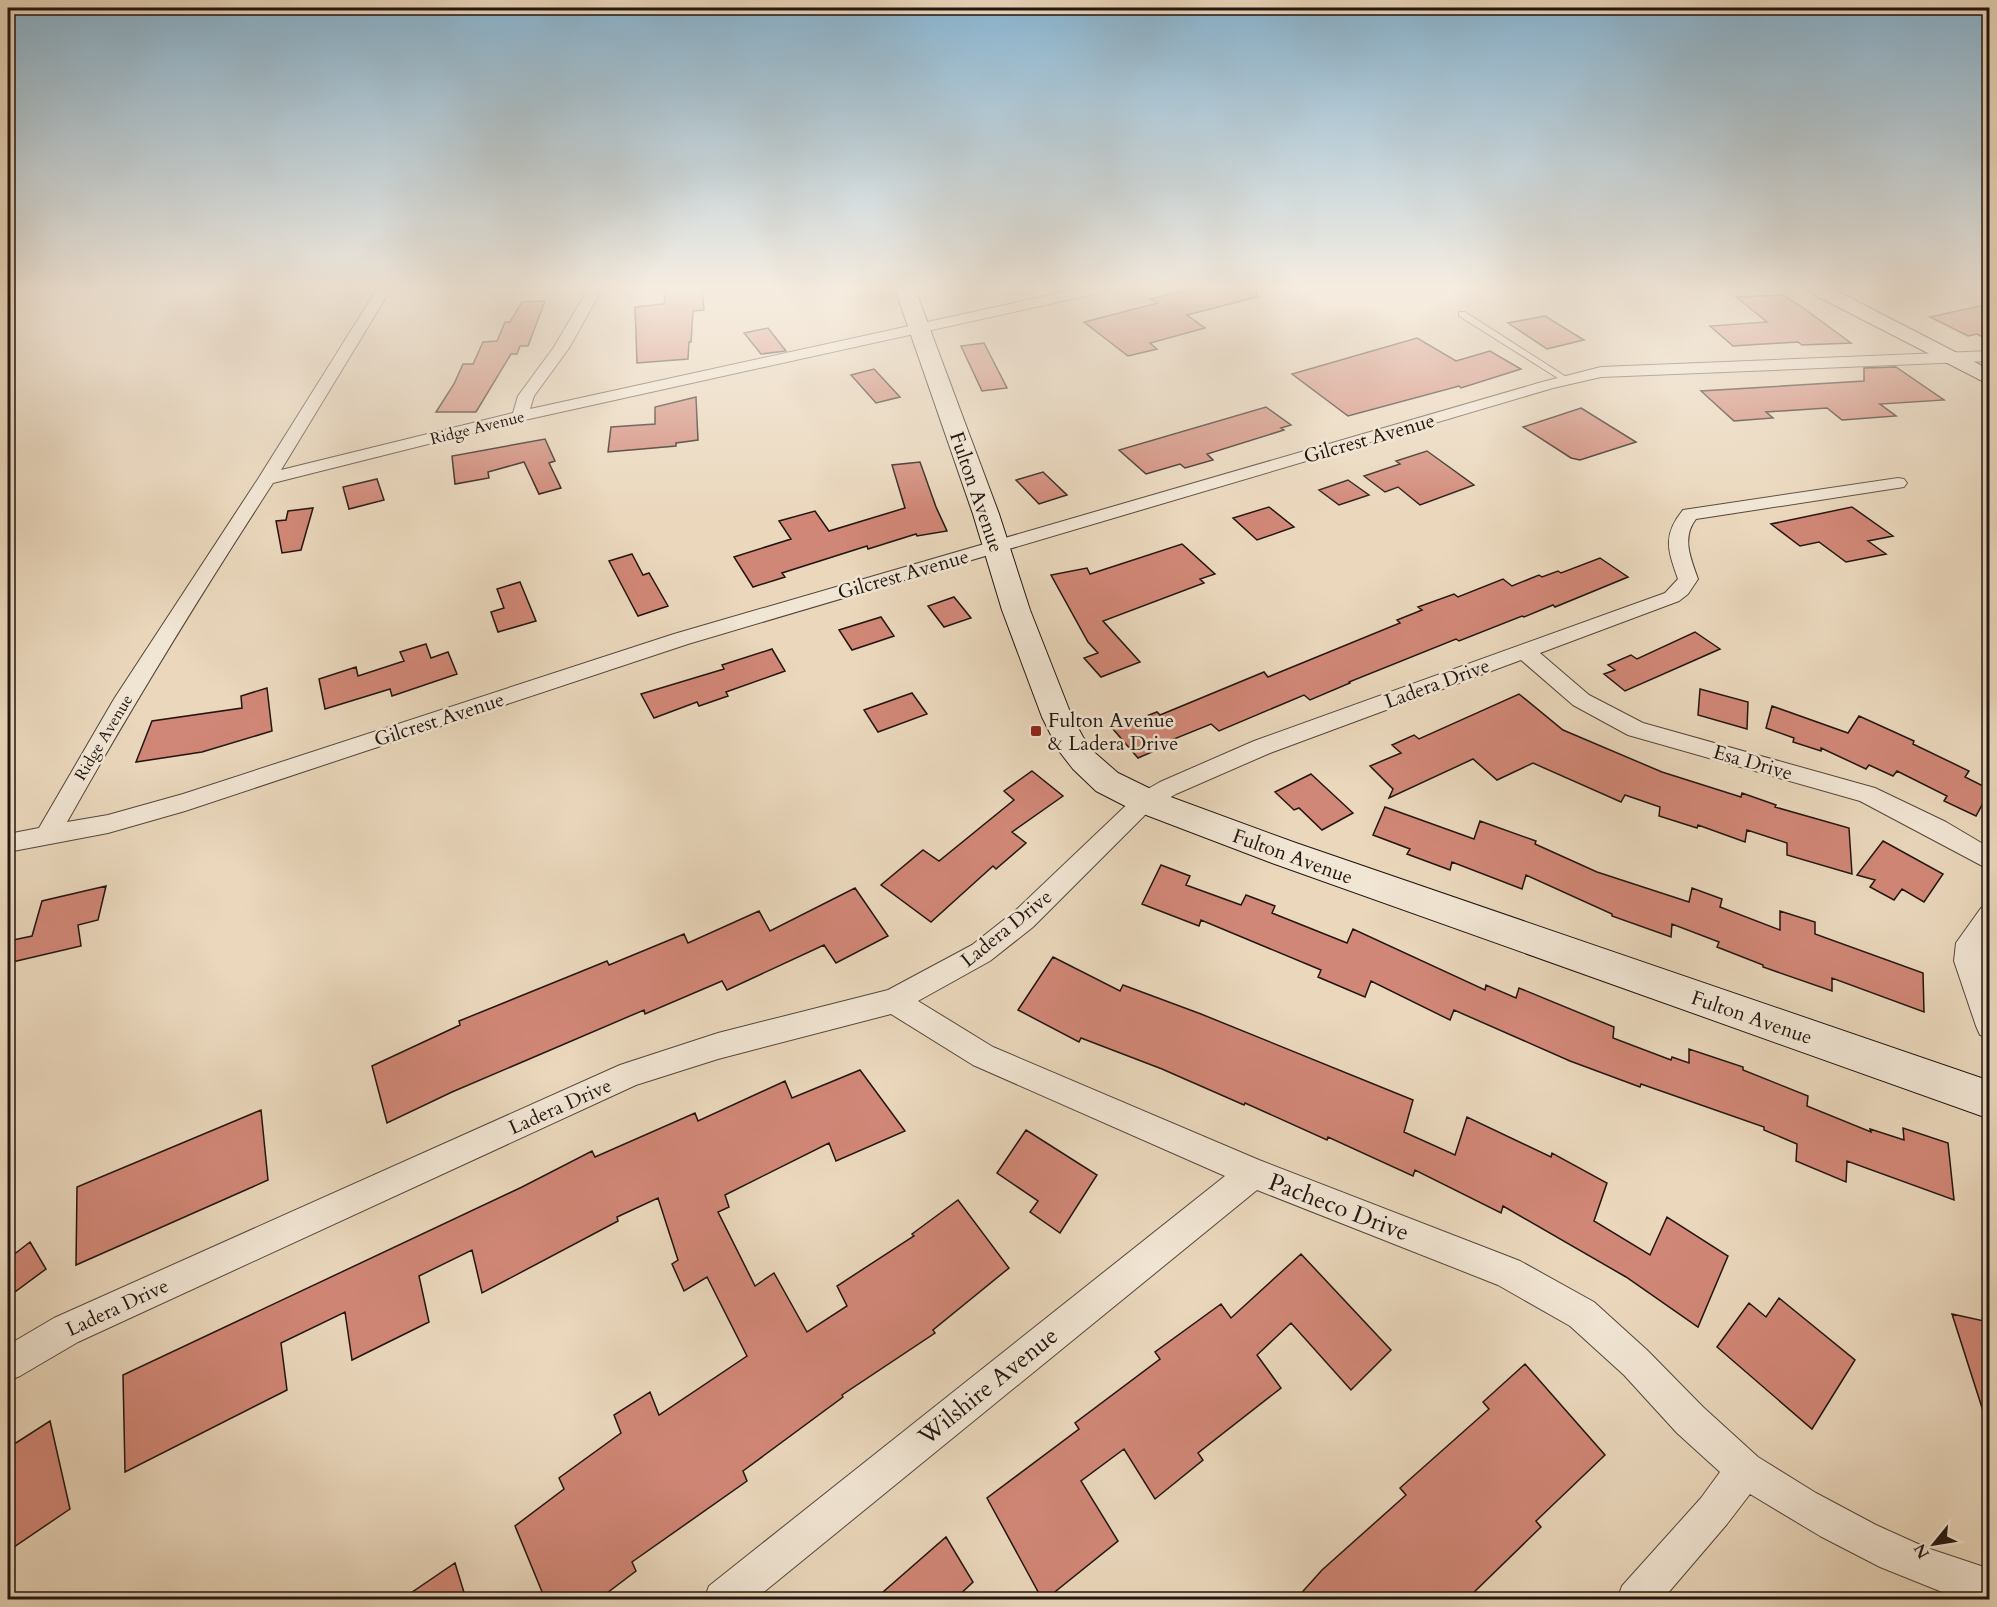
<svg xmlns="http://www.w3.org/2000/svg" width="1997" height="1607" viewBox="0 0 1997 1607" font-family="Cardo,serif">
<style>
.building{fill:#d18777;stroke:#221610;stroke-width:1.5}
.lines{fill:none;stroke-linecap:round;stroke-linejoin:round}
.lane-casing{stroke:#54463b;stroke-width:2}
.street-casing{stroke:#54463b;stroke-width:2}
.secondary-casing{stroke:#221610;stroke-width:2}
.lane{fill:#f1e5d3;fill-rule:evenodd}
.street{fill:#f1e5d3;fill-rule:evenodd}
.secondary{fill:#f1e5d3;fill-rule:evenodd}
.poi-dot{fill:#8f2418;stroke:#f1e5d3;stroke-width:2}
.labels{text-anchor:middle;stroke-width:5;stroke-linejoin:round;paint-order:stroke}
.far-street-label{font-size:16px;fill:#221610;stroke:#f1e5d3}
.street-label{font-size:20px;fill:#221610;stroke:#f1e5d3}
.poi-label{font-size:20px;fill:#221610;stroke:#f1e5d3;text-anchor:start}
.near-street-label{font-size:24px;fill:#221610;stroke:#f1e5d3}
</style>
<rect width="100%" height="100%" fill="#ead7bc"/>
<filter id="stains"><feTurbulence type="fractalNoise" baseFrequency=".00333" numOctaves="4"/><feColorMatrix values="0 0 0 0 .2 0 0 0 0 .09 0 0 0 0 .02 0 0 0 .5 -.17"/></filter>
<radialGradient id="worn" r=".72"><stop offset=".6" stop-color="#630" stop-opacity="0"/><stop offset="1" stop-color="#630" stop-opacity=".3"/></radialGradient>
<path class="building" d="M666,289H702L704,310L693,311L691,342H689L688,359L637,363L635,307L664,304Z
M1188,289H1256L1257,297L1187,315L1205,328L1150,343L1157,349L1128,356L1084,322L1158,303L1151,299Z
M1783,295L1802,307L1851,343L1802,345L1798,342L1733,346L1710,326L1767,322L1736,297Z
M545,301L528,346H520L517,354H511L476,412H436L454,384L463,364H473L483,342L497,341L505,322H510L522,302Z
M1989,304V340L1977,334L1968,336L1930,317Z
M1545,316L1584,340L1547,349L1508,323Z
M768,328L786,351L761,354L744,333Z
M1417,338L1456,361L1490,351L1521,369L1461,388L1459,386L1348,416L1292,374Z
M984,343L1007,388L982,391L961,346Z
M1896,367L1944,400L1880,404L1896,416L1842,420L1827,408L1766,412L1773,418L1734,421L1701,391L1864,381V368Z
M874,369L900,397L876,403L851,375Z
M696,397L698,440L676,443V446L608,452L611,427L655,424V407Z
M1266,407L1291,425L1281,428L1284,430L1207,454L1213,460L1185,468L1180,464L1146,474L1119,450Z
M1581,408L1636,442L1580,460L1571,458L1523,427Z
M545,439L555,461L549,463L561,488L539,494L524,462L488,472L489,478L455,484L452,456Z
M1427,451L1474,485L1420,505L1398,487L1385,492L1364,476L1400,464L1396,461Z
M920,462L936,507L947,531L917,536L916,534L868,549L867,546L782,573L785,577L753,587L734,557L791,539L779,521L815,511L829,531L905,508L892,465Z
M1043,472L1067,495L1039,504L1016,480Z
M377,479L384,500L349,509L343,487Z
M1348,480L1369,495L1339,505L1319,490Z
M1269,507L1294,527L1257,540L1233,518Z
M1852,507L1893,536L1868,541L1886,554L1846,562L1819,542L1800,546L1771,524Z
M313,508L301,550L282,553L276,521L286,520L288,511Z
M1182,544L1215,574L1200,579L1204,583L1103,621L1140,662L1101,677L1084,658L1098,653L1088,642L1051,575L1087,568L1090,574Z
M632,554L643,575L649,573L668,606L638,616L609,561Z
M1600,558L1628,577L1555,607L1553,605L1524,617L1522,616L1459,641L1456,639L1349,682L1350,683L1310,700L1304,695L1219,731L1211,724L1159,745L1161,748L1138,758L1113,729L1157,712L1160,715L1264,672L1268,677L1400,623L1397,620L1422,610L1418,607L1454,594L1458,597L1503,579L1512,586L1539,575L1542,577L1558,571L1561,573Z
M520,582L536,621L498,632L491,612L504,608L497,589Z
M954,597L971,618L944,627L928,606Z
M881,617L894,636L852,650L839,630Z
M1695,632L1720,649L1625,691L1604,674L1615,670L1608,665L1631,655L1637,659Z
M426,644L431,658L448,652L457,674L392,696L390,689L325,709L319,679L356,667L358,676L404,661L400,652Z
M772,649L785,671L726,692L728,696L699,706L697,702L654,718L641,694L724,669L722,665Z
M267,688L272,731L202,752L136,762L152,721L242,708L241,696Z
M1700,689L1748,702L1747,729L1698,715Z
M912,693L927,714L878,732L864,710Z
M1519,694L1563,730L1662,772L1741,797L1742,793L1776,805L1775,807L1849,828L1852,874L1787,855V843L1747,830L1745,842L1698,825L1697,828L1659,816L1660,807L1625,795L1621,802L1533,763L1497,780L1473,759L1389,798L1393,789L1370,766L1401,753L1392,745L1414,735L1419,739Z
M1772,706L1848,733L1859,716L1914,741L1913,744L1969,771L1965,777L1989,789V792L1976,816L1944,801L1947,796L1897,771L1893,776L1869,765L1866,769L1821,748V751L1793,742L1794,738L1766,728Z
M1032,771L1063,796L1012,832L1026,843L996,869L993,866L931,922L881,885L923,850L939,861L1014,800L1004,791Z
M1311,774L1353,813L1322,830L1299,808L1294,810L1275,792Z
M1385,807L1474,839L1480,821L1536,841L1535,844L1597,872L1689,902L1692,888L1722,899L1720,907L1780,930V911L1815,922V934L1923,973L1924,1012L1832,978V991L1763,967V965L1717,947L1719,942L1672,924L1671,937L1612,916V914L1526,875L1522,889L1452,862L1450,870L1407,854L1410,849L1373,835Z
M1883,841L1943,874L1924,902L1902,889L1894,900L1870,887L1875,880L1857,875Z
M1161,865L1190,876L1186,885L1241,905L1246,895L1275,906L1272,913L1347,943L1353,929L1485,990L1486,985L1516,998L1519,988L1614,1027L1613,1038L1671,1060L1672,1057L1689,1063V1049L1743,1067V1070L1808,1096L1807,1106L1871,1132L1870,1129L1904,1140L1903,1128L1948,1143L1954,1200L1847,1161L1846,1182L1796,1161L1797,1144L1764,1130V1127L1641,1084L1640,1087L1570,1061L1454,1010L1450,1020L1371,981L1365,997L1318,977L1321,970L1201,920L1199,926L1142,904Z
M106,886L98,920L78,925L81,946L8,963V941L32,936L42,901Z
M855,888L888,936L836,963L824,945L727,990L722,981L645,1014L644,1010L452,1092L387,1123L372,1066L460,1025L459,1021L607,961L609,965L684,934L688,943L759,911L770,931Z
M1053,957L1120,991L1123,985L1201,1014L1413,1100L1404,1132L1455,1155L1467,1117L1551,1157L1552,1153L1607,1183L1594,1221L1650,1255L1667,1217L1728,1256L1698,1327L1626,1277L1503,1206L1501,1213L1415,1170L1413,1176L1328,1137L1327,1140L1245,1103L1244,1105L1162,1069L1081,1038L1079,1042L1018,1010Z
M860,1070L905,1131L836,1161L829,1143L725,1195L729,1207L718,1212L755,1286L774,1273L807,1332L847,1306L837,1286L914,1236L912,1234L958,1200L1009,1268L933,1330L935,1333L842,1395L843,1397L743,1471L747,1481L632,1562L636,1571L599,1599H545L515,1526L564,1489L559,1478L621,1433L614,1415L650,1392L659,1415L747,1356L707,1277L684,1291L672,1264L678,1260L658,1198L617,1217L618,1221L482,1293L472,1250L419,1276L429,1322L352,1360L345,1312L281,1343L287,1390L125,1472L123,1375L522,1187L592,1151L595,1157L695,1113L698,1121L785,1081L792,1098Z
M261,1110L268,1180L76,1265L77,1187Z
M1026,1130L1097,1175L1060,1233L1030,1212L1038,1201L997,1173Z
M30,1242L46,1269L8,1297V1259Z
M1301,1254L1391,1350L1351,1390L1291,1323L1257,1355L1281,1388L1198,1453L1203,1460L1155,1499L1124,1449L1081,1481L1118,1541L1046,1599H1042L987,1498L1079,1429L1075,1423L1160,1359L1155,1352L1221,1304L1231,1318Z
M1779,1298L1855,1360L1812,1429L1717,1347L1749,1303L1766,1317Z
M1952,1314L1989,1322V1416L1985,1417Z
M1525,1364L1605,1455L1536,1521L1541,1527L1467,1599H1296L1322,1570L1406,1495L1400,1488L1489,1409L1483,1402Z
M50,1421L70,1509L8,1551V1448Z
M946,1537L973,1582L955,1599H875Z
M455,1563L466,1599H402Z"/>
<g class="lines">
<defs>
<path id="lane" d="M1459,312H1465L1571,380L1564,382L1459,316Z"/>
<path id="street" d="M377,289H391L281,470L513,413L518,396L554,347L588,289H602L569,348L534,396L530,409L1078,289H1106L1099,293L520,421L273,483C201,594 132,706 67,822L108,815L183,794L674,634L1542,382L1601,367L1990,351V361L1601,377L1553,388L688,644L185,811L108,833L8,852V834L39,828L114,699L258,479Z
M1898,478L1904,479L1907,483L1904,487L1696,519C1681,538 1691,559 1698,579L1688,594L1679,601L1540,653L1589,695L1643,723L1875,788L1946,822L1990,848V870L1860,801L1628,735L1573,705L1521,660L1270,753L1176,794L1153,807L1033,927L990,961L918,1001L993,1047L1259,1160L1520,1261L1594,1302L1648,1351L1703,1407L1758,1457L1816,1493L1876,1525L1927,1548L1990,1569V1600H1962L1880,1567L1820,1536L1750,1494L1727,1524L1662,1600H1617L1622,1586L1701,1498L1720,1472L1677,1433L1624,1375L1570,1326L1498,1285L1257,1190L754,1600H704L709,1586L1225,1176L973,1065L891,1014L718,1059L636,1085L78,1342L20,1376L8,1381V1345L54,1318L620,1065L718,1033L888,990L972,945L1015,911L1137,795L1160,782L1254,741L1665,593L1678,579C1668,550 1662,536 1683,510Z
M1990,905V936L1982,946V961L1990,984V1038L1980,1035L1976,1026L1954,961L1956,943L1981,908Z"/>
<path id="secondary" d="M895,289H915L999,514L1030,610L1072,717L1083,737L1095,753L1118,773L1157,792L1296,843L1990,1081V1119L1272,863L1133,810L1096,791L1073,769L1059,751L1042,717L1002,610L973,514Z
M1808,289H1833L1990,370V385L1811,293Z"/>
</defs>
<use href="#lane" class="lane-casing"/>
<use href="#street" class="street-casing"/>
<use href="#secondary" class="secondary-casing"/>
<use href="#lane" class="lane"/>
<use href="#street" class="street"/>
<use href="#secondary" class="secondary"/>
</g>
<linearGradient id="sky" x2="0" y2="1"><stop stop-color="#88b6d4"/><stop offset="0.56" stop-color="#f6ede1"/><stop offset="1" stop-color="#f6ede1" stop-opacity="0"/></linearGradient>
<rect width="1997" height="514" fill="url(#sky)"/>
<rect class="poi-dot" x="1030" y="725" width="12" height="12" rx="3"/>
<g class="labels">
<g class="far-street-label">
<text transform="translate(477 427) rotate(-14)" y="6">Ridge Avenue</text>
<text transform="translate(103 737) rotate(-59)" y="6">Ridge Avenue</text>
</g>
<g class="street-label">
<text transform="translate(1369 438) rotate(-16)" y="7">Gilcrest Avenue</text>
<text transform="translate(977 492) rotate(71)" y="7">Fulton Avenue</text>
<text transform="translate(903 574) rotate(-16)" y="7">Gilcrest Avenue</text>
<text transform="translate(1437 683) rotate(-20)" y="7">Ladera Drive</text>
<text transform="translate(439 719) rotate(-18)" y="7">Gilcrest Avenue</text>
<text transform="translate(1753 762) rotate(16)" y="7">Esa Drive</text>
<text transform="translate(1293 856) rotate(20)" y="7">Fulton Avenue</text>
<text transform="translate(1006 928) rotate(-39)" y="7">Ladera Drive</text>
<text transform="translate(1752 1017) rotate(19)" y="7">Fulton Avenue</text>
<text transform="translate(560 1106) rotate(-24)" y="7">Ladera Drive</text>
<text transform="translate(117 1307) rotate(-25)" y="7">Ladera Drive</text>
</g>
<g class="poi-label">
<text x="1048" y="727">Fulton Avenue<tspan x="1048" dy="23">&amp; Ladera Drive</tspan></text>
</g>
<g class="near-street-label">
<text transform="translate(1339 1207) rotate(21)" y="8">Pacheco Drive</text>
<text transform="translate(988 1386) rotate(-39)" y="8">Wilshire Avenue</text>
</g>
</g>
<rect width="1997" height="1607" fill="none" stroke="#ead7bc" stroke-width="30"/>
<rect x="9" y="9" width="1979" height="1589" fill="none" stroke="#221610" stroke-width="3"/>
<rect x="15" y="15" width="1967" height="1577" fill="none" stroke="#221610" stroke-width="1.5"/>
<g transform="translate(1934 1544) rotate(240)" stroke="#f1e5d3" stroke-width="4.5" paint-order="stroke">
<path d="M0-4.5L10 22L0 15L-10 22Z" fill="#221610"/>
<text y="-9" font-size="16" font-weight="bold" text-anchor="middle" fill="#221610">N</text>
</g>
<rect width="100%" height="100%" filter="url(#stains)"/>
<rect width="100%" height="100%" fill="url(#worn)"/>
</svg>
